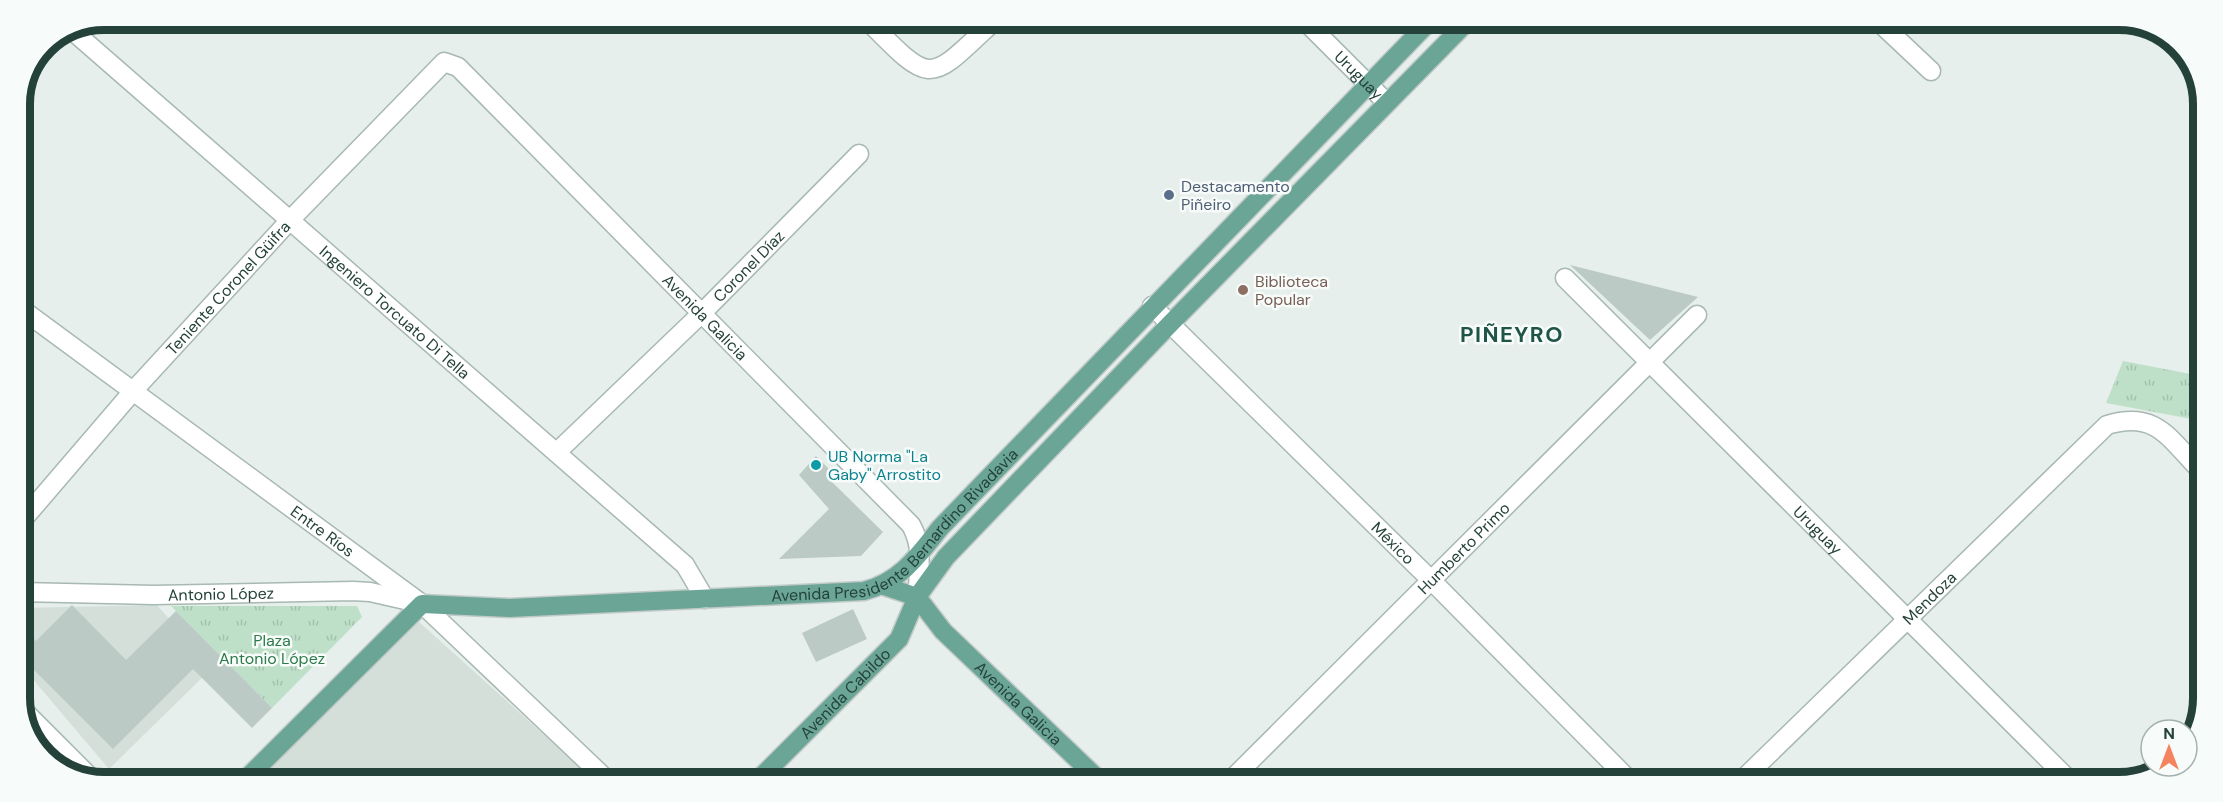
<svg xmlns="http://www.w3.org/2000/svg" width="2223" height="802" viewBox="0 0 2223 802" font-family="'DM Sans',sans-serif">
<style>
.built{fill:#d4dfda}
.grass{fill:url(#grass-tufts)}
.building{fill:#bbcac4}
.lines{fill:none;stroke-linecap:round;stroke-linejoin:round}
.minor-casing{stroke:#a8b8b2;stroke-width:21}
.major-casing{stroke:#c2cac8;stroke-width:21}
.minor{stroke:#fff;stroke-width:18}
.major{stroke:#6aa596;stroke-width:18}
.service-dot{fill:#5c6f8a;stroke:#f7fbf9;stroke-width:2}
.education-dot{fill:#8d6e63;stroke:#f7fbf9;stroke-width:2}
.culture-dot{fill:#0f9aa8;stroke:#f7fbf9;stroke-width:2}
.labels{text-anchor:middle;stroke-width:5;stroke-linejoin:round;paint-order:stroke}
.street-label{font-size:16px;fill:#24423a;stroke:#f7fbf9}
.service-label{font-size:16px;fill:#4e5e75;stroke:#f7fbf9;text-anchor:start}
.education-label{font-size:16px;fill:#785e54;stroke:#f7fbf9;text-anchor:start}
.culture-label{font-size:16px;fill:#0d838f;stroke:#f7fbf9;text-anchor:start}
.park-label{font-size:16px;fill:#2d7a4b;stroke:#f7fbf9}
.district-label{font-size:22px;font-weight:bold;letter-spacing:1.5px;fill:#1f5548;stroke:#f7fbf9}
.rim{fill:none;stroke:#24423a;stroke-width:8}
</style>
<defs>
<pattern id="grass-tufts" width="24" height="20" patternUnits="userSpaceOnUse" patternTransform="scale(1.5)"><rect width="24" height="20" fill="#bfe0c8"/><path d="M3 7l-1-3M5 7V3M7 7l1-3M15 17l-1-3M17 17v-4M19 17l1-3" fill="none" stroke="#a4c1ad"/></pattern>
</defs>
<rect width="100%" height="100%" fill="#e6efeb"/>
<path class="built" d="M157,605L212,668L109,769L20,664V608Z
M408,612L593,779L251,778Z
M27,723L81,778L37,750Z"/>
<path class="grass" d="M2123,361L2201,376L2197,420L2106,403Z
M171,606H357L362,617L272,708Z"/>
<path class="building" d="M1570,265L1698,297L1650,340Z
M816,456L835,475L830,480L883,532L861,556L779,559L829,509L799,475Z
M72,605L126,660L176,611L272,708L252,728L193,669L113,749L20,656V624L36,641Z
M853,609L867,639L816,662L802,633Z"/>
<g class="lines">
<defs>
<g id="minor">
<path d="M868,21C933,87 928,83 994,21"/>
<path id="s1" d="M1306,22L1387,103"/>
<path d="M1880,23L1931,71"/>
<path id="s2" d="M74,32L685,565L705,599"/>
<path id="s3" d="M1565,278L2071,782"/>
<path id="s4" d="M1152,306L1430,579L1630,781"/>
<path id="s5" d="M20,308L422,604L606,779"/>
<path id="s6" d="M557,452L702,313L859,154"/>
<path id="s7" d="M20,523L134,390L291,219L444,62L458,67L911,525C924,548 919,571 917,597"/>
<path id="s8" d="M20,592L154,595L353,591L370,592L414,602"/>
<path d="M21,708L91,778"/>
<path id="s9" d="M1230,781L1697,315"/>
<path id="s10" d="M1740,782L2107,425C2157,410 2169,439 2201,471"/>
</g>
<g id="major">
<path id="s11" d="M884,586L917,597L943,631L1099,780"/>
<path id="s12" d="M247,778L422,604L510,608L864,591C900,582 918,556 940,528L1429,22"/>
<path id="s13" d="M758,780L899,639L917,597L946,557L1170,324L1467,22"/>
</g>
</defs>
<use href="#minor" class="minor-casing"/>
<use href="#major" class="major-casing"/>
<use href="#minor" class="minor"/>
<use href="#major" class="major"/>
</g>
<circle class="service-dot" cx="1169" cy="195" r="6"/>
<circle class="education-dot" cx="1243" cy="290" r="6"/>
<circle class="culture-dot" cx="816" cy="465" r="6"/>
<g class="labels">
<g class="street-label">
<text dy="6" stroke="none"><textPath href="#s1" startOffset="75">Uruguay</textPath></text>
<text dy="6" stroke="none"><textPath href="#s6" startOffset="267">Coronel Díaz</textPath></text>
<text dy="6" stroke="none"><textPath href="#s7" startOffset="314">Teniente Coronel Güifra</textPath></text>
<text dy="6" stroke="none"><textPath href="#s2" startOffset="426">Ingeniero Torcuato Di Tella</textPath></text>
<text dy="6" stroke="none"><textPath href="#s7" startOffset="993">Avenida Galicia</textPath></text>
<text dy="6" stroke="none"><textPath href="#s12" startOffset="747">Avenida Presidente Bernardino Rivadavia</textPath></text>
<text dy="6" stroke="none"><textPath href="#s3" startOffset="357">Uruguay</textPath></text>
<text dy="6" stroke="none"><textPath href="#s5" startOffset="376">Entre Ríos</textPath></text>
<text dy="6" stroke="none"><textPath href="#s4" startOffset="338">México</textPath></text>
<text dy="6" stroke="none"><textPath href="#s9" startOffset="330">Humberto Primo</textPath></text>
<text dy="6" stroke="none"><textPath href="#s8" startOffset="201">Antonio López</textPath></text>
<text dy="6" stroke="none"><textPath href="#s10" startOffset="264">Mendoza</textPath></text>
<text dy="6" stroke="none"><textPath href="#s13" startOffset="123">Avenida Cabildo</textPath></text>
<text dy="6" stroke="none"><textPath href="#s11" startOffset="182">Avenida Galicia</textPath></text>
</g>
<g class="service-label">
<text x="1181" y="192">Destacamento<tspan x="1181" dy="18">Piñeiro</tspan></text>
</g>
<g class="education-label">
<text x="1255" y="287">Biblioteca<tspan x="1255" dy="18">Popular</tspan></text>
</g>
<g class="culture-label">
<text x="828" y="462">UB Norma "La<tspan x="828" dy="18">Gaby" Arrostito</tspan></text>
</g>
<g class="park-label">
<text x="272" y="646">Plaza<tspan x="272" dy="18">Antonio López</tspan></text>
</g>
<g class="district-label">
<text x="1512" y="342">PIÑEYRO</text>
</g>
</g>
<path d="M0 0H2223V802H0ZM104 30H2119A74 74 0 0 1 2193 104V698A74 74 0 0 1 2119 772H104A74 74 0 0 1 30 698V104A74 74 0 0 1 104 30Z" fill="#f7fbf9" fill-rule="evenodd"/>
<path class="rim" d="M104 30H2119A74 74 0 0 1 2193 104V698A74 74 0 0 1 2119 772H104A74 74 0 0 1 30 698V104A74 74 0 0 1 104 30Z"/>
<g transform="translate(2169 748)"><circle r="28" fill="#f7fbf9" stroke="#a3b1ad" stroke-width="1.5"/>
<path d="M0-4.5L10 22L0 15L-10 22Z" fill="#f4845f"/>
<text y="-9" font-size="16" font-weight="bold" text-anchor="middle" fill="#24423a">N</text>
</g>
</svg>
